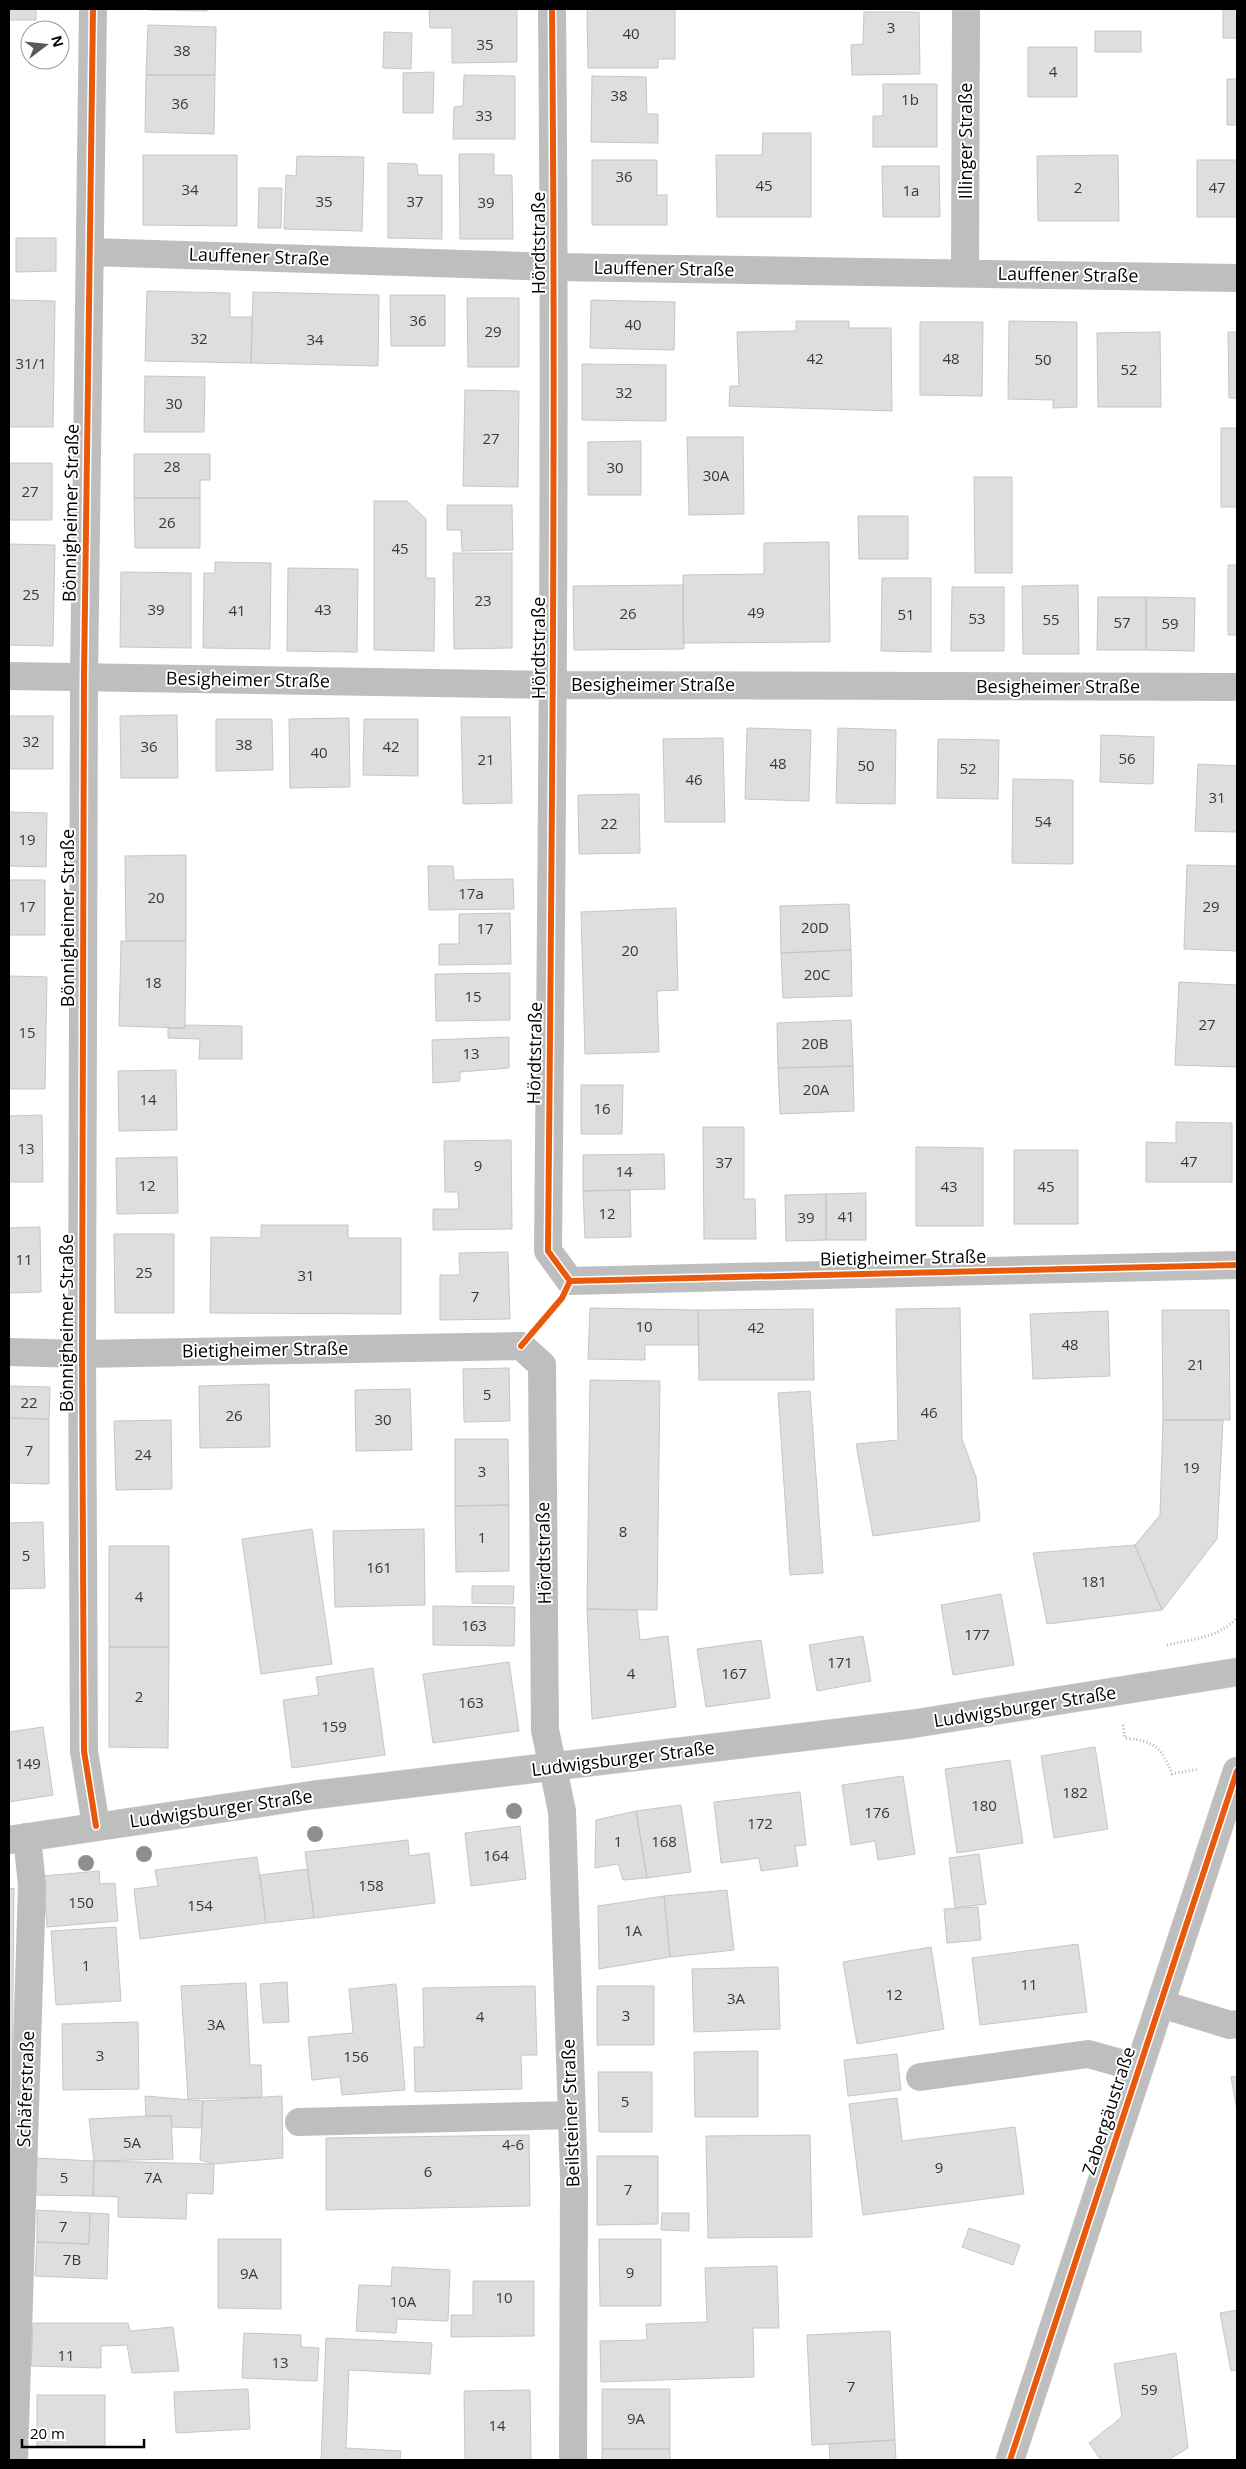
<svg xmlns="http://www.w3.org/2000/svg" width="1246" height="2469" viewBox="0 0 1246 2469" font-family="'Open Sans',sans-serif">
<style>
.building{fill:#dedede;stroke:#c6c6c6}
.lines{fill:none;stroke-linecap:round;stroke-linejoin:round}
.major-casing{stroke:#dbdbdb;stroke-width:29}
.path{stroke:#b9b9b9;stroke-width:3;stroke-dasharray:1 2.5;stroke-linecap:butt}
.minor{stroke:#bebebe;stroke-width:28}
.major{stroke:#bebebe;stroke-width:28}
.cycleway-casing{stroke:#fff;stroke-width:9}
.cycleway{stroke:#e8590c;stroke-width:6}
.tree{fill:#8e8e8e}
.labels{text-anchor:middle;stroke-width:4;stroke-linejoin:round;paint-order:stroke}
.number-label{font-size:15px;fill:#383838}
.street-label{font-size:18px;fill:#000;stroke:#fff}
</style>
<rect width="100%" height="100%" fill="#fff"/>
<path class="building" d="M9,9H36V20H9Z
M148,9H207V11L148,10Z
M429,9H517V62L452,63V28H430Z
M587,9H675V59H658V68H588Z
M1223,9H1237V38H1223Z
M864,12H919L920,74L852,75L851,45L863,44Z
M148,25L216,27L215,75H146Z
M1095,31H1141V52H1095Z
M384,32L412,33L411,69L383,68Z
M1028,47H1077V97H1028Z
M434,72L433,113H403V73Z
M146,75H215L214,134L145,132Z
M464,75L515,76V139H453L454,107L463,106Z
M592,76L646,77L647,114H658V143L591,142Z
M1227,79H1237V125H1227Z
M883,84H937V147H873V116H883Z
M763,133H811V217H717L716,155H762Z
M459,154H494V175H512L513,239H460Z
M143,155H237V226L143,225Z
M1118,155L1119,221H1038L1037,156Z
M297,156L364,157L362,231L284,229L286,175L296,176Z
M592,160H657V195H667V225H592Z
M1197,160H1237V217H1197Z
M388,163L417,164L418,175H442V239L388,238Z
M882,166H939L940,217H883Z
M259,188H282L281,228H258Z
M16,238H56V271L16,272Z
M147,291L230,293V317H252L251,363L145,361Z
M253,292L379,295L378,366L251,363Z
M390,295H445V346H391Z
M467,298H519V367H468Z
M9,300L55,301L53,427H9Z
M591,300L675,302L674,350L590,348Z
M796,321H849V328H891L892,411L729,406L730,386H739L737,332L796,331Z
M1009,321L1077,322V407L1053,408V400L1008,399Z
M920,322H983L982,396L920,395Z
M1160,332L1161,407H1098L1097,333Z
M1228,332H1237V398H1229Z
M582,364L666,365V421L582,420Z
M145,376L205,377L204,432H144Z
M465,390L519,391L518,487L463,486Z
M1221,428H1237V507H1221Z
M687,437H743L744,514L689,515Z
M641,441V495H588V442Z
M134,454H210V480H200V498H134Z
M9,463H52V520H9Z
M974,477H1012V573H975Z
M134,498H200V548H135Z
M374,501H407L426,519V578H435L434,651L374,650Z
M447,505H512L513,550L462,551L461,530H447Z
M858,516H908V559H859Z
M829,542L830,642L683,643V575L764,574V543Z
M9,544L55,545L53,646L9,645Z
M453,553H512V648L454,649Z
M215,562L271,563L270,649L203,648L204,573H215Z
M1228,565H1237V635H1228Z
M288,568L358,569L357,652L287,651Z
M121,572L191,573V648L120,647Z
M882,578H931V652L881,651Z
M683,585L684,649L574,650L573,586Z
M1078,585L1079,654H1023L1022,586Z
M952,587H1004V651H951Z
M1098,597H1146V650H1097Z
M1146,597L1195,598L1194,651L1146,650Z
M177,715L178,778H121L120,716Z
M9,716H53V769H9Z
M461,717H510L512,803L463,804Z
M349,718L350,787L290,788L289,719Z
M216,719H272L273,770L216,771Z
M364,719H418V776L363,775Z
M747,728L811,730L809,801L745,799Z
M838,728L896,730L895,804L836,803Z
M1101,735L1154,737L1153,784L1100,782Z
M723,738L725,822H665L663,739Z
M938,739L999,740L998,799L937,798Z
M1198,764L1237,766V832L1195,831Z
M1013,779L1073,780V864L1012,863Z
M639,794L640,853L579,854L578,795Z
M9,812L47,813L46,867L9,866Z
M186,855V941H126L125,856Z
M1187,865L1237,866V951L1184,949Z
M428,866H453L454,880L513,879L514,909L429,910Z
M9,880H45V935H9Z
M849,904L851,950L781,953L780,906Z
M676,908L678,990L657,991L659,1052L585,1054L581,912Z
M510,913L511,964L439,965V944H459V914Z
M121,941H186L185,1028L119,1026Z
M851,950L852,996L783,998L781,953Z
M510,973V1020L436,1021L435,974Z
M9,976L47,977L45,1089H9Z
M1179,982L1237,985V1067L1175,1065Z
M851,1020L853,1066L778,1068L777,1023Z
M185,1025L242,1026V1059H199L200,1039L168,1038V1028H185Z
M509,1037V1068L460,1072V1081L433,1083L432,1040Z
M853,1066L854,1111L780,1114L778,1068Z
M176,1070L177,1130L119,1131L118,1071Z
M581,1085H623L622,1134H581Z
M42,1115L43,1182H9V1116Z
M1176,1122L1232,1123V1182H1146V1142L1176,1143Z
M703,1127H744V1199H755L756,1239H704Z
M511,1140L512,1229L433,1230V1209H459L458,1192H445L444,1141Z
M916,1147L983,1148V1226H916Z
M1014,1150H1078V1224H1014Z
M664,1154L665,1189L583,1191V1155Z
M177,1157L178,1213L117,1214L116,1158Z
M630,1190L631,1237L585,1238L583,1191Z
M866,1193V1240H826V1194Z
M826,1194V1240L786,1241L785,1195Z
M261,1225H348V1238H401V1314L210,1313L211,1237L261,1238Z
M40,1227L41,1292L9,1293V1228Z
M114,1234H174V1313H115Z
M508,1252L510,1319L440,1320V1275H460L459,1253Z
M590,1308L698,1310L699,1345H645V1360L588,1359Z
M960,1308L962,1439L976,1477L980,1521L873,1536L856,1444L898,1440L896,1309Z
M813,1309L814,1380H699L698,1310Z
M1162,1310H1229L1230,1420H1163Z
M1108,1311L1110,1376L1033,1379L1030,1314Z
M509,1368L510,1421L464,1422L463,1369Z
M590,1380L660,1381L657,1610L587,1609Z
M269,1384L270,1447L200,1448L199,1386Z
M9,1386L50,1387L49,1419L9,1418Z
M410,1389L412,1450L356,1451L355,1390Z
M810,1391L823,1573L790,1575L778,1393Z
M9,1418L49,1419V1484L9,1483Z
M171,1420L172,1489L116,1490L114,1421Z
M1163,1420H1223L1217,1539L1162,1610L1135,1545L1160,1515Z
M455,1439H508L509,1505L455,1506Z
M509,1505V1571L456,1572L455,1506Z
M43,1522L45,1588L9,1589V1523Z
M312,1529L332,1664L261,1674L242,1539Z
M424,1529L425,1605L335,1607L333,1531Z
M1135,1545L1162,1610L1047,1624L1033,1553Z
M109,1546H169V1647H109Z
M472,1586H514L513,1604L472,1603Z
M1001,1594L1014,1665L953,1675L941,1605Z
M433,1606L515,1607L514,1646L433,1645Z
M587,1609L637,1610L640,1640L668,1636L676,1707L592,1719Z
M863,1636L871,1681L817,1691L809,1645Z
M761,1640L770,1698L706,1707L697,1649Z
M109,1647H169L168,1748L109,1747Z
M509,1662L519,1731L433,1743L423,1674Z
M373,1668L385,1755L292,1768L283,1700L319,1695L316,1677Z
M43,1727L53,1795L9,1802V1732Z
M1095,1747L1108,1829L1054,1838L1041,1756Z
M1010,1760L1023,1843L957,1853L945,1769Z
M903,1776L915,1854L878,1860L875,1841L851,1845L842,1785Z
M800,1792L806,1845L795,1846L798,1866L761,1871L759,1858L721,1863L714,1802Z
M681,1805L691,1872L647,1878L636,1811Z
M636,1811L647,1878L623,1880L618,1864L595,1868L596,1820Z
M520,1826L526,1879L471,1886L465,1833Z
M408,1840L409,1856L429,1853L435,1903L314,1918L305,1852Z
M979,1854L986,1904L955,1908L949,1858Z
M257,1857L266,1923L140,1939L134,1889L158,1886L155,1870Z
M308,1869L314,1918L266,1923L260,1875Z
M99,1871L100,1884L115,1883L118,1921L47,1927L43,1876Z
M14,1888L12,2103H9V1889Z
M727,1890L734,1950L670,1957L664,1896Z
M664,1896L670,1957L599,1969L598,1906Z
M978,1907L981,1940L947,1943L944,1909Z
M116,1927L121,2001L56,2005L51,1931Z
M1078,1944L1087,2012L980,2025L972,1958Z
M931,1947L944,2029L857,2044L843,1962Z
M778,1967L780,2029L694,2032L692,1969Z
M287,1982L289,2022L263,2023L260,1984Z
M246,1983L250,2065H261L262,2097L188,2099L181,1986Z
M396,1984L405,2090L342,2095L340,2077L312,2080L308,2037L353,2033L349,1989Z
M535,1986L537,2055H521L522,2089L415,2092L414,2047H424L423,1988Z
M597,1986H654V2045H597Z
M138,2022L139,2089L63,2090L62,2024Z
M758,2051V2117H695L694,2052Z
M897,2054L901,2090L848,2096L844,2060Z
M598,2072H652V2132H599Z
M1237,2076V2111L1231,2077Z
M145,2096L203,2101L201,2128L172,2127L171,2116H146Z
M282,2096L283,2158L214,2164L200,2160L203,2101Z
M897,2098L902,2141L1015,2127L1024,2194L863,2215L849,2104Z
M146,2116H171L173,2159L94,2161L89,2119Z
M529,2135L530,2206L326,2210V2138Z
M810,2135L812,2237L708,2238L706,2136Z
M597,2156H658V2224L597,2225Z
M36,2158L94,2161L93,2196L34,2195Z
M94,2161L214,2164L213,2194L187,2193L186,2219L118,2217V2197L93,2196Z
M37,2210L90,2213L89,2244L37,2242Z
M90,2213L109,2214L107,2279L35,2276L37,2242L89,2244Z
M662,2213H689V2231L661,2230Z
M969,2228L1020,2245L1013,2265L962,2247Z
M218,2239H281V2309L218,2308Z
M599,2239H661V2306H600Z
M777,2266L779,2328H753L754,2377L601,2382L600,2341L647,2340L646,2324L707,2322L705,2268Z
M392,2267L450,2270L448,2321L397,2319L396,2333L356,2331L359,2285L391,2286Z
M473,2281H534V2336L451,2337V2315H473Z
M1237,2310V2370L1231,2371L1220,2313Z
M33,2323H128L130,2331L173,2327L179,2371L132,2373L127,2345L101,2346V2368L31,2366Z
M890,2331L895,2440L812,2445L807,2335Z
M244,2333L301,2335V2347L319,2348L317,2381L242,2378Z
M326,2338L432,2343L430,2374L349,2370L346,2448L401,2451L400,2460H416H321Z
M1176,2353L1188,2448L1168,2460H1101L1089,2443L1122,2417L1114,2364Z
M248,2389L250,2429L176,2433L174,2392Z
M602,2389H670V2449H602Z
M530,2390L531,2460H465L464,2391Z
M37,2395H105V2446H37Z
M895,2440L896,2460H830L829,2444Z
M602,2449H670V2460H602Z"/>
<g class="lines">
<defs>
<path id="major" d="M9,1840L313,1795L912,1724L1237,1672
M1010,2460L1237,1771"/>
</defs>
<use href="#major" class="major-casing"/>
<path class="path" d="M1167,1645C1193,1639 1218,1638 1237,1618
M1123,1725L1125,1738C1154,1741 1162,1747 1172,1774L1199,1769"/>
<path class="minor" d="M93,9L84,677L82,1354L84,1751L96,1826
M552,9C556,423 552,837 548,1251L570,1281L1237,1265
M90,252L555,267L1237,278
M965,273L966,9
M9,676L554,685L1237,687
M9,1352L82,1354L521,1346L542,1365L545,1730L562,1811L574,2181L573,2460
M1161,2004L1230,2025L1237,2024
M920,2077L1088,2054L1139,2068
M299,2122L571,2115
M14,2460L32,1885L27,1837"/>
<use href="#major" class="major"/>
<defs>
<path id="cycleway" d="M93,9L84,677L82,1354L84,1751L96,1826
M552,9C556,423 552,837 548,1251L570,1281
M570,1281L1237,1265
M521,1346L562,1298L570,1281
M1010,2460L1237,1771"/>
</defs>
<use href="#cycleway" class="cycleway-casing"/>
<use href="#cycleway" class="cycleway"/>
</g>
<g class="tree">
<circle cx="514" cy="1811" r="8"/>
<circle cx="315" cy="1834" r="8"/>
<circle cx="144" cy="1854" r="8"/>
<circle cx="86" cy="1863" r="8"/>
</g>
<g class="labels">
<g class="number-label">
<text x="891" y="33">3</text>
<text x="631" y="39">40</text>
<text x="485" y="50">35</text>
<text x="182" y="56">38</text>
<text x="1053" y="77">4</text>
<text x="619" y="101">38</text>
<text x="910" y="105">1b</text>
<text x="180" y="109">36</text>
<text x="484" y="121">33</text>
<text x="624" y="182">36</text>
<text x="764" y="191">45</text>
<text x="1078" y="193">2</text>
<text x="1217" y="193">47</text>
<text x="190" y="195">34</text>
<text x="911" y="196">1a</text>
<text x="324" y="207">35</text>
<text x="415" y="207">37</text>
<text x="486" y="208">39</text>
<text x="418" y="326">36</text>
<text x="633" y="330">40</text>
<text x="493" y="337">29</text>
<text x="199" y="344">32</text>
<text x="315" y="345">34</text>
<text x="815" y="364">42</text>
<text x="951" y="364">48</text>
<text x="1043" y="365">50</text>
<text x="31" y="369">31/1</text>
<text x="1129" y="375">52</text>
<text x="624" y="398">32</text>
<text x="174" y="409">30</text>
<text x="491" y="444">27</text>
<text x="172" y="472">28</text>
<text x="615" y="473">30</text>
<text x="716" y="481">30A</text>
<text x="30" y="497">27</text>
<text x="167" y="528">26</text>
<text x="400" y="554">45</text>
<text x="31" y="600">25</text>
<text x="483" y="606">23</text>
<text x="156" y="615">39</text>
<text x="323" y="615">43</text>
<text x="237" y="616">41</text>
<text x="756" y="618">49</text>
<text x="628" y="619">26</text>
<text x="906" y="620">51</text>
<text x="977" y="624">53</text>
<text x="1051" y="625">55</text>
<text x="1122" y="628">57</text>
<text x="1170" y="629">59</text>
<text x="31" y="747">32</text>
<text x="244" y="750">38</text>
<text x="149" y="752">36</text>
<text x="391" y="752">42</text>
<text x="319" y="758">40</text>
<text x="1127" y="764">56</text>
<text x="486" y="765">21</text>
<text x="778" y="769">48</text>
<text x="866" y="771">50</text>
<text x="968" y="774">52</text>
<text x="694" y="785">46</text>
<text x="1217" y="803">31</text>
<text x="1043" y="827">54</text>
<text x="609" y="829">22</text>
<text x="27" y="845">19</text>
<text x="471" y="899">17a</text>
<text x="156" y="903">20</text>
<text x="27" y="912">17</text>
<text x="1211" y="912">29</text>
<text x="815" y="933">20D</text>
<text x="485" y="934">17</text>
<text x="630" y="956">20</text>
<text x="817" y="980">20C</text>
<text x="153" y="988">18</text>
<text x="473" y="1002">15</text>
<text x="1207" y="1030">27</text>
<text x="27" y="1038">15</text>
<text x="815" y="1049">20B</text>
<text x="471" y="1059">13</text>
<text x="816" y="1095">20A</text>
<text x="148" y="1105">14</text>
<text x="602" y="1114">16</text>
<text x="26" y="1154">13</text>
<text x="1189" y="1167">47</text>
<text x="724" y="1168">37</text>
<text x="478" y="1171">9</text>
<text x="624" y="1177">14</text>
<text x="147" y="1191">12</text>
<text x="949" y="1192">43</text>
<text x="1046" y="1192">45</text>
<text x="607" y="1219">12</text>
<text x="846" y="1222">41</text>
<text x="806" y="1223">39</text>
<text x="24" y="1265">11</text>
<text x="144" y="1278">25</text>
<text x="306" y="1281">31</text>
<text x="475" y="1302">7</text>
<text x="644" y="1332">10</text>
<text x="756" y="1333">42</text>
<text x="1070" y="1350">48</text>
<text x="1196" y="1370">21</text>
<text x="487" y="1400">5</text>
<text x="29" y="1408">22</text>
<text x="929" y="1418">46</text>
<text x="234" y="1421">26</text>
<text x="383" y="1425">30</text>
<text x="29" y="1456">7</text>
<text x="143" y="1460">24</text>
<text x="1191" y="1473">19</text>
<text x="482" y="1477">3</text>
<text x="623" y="1537">8</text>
<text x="482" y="1543">1</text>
<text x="26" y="1561">5</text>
<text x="379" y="1573">161</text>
<text x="1094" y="1587">181</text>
<text x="139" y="1602">4</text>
<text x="474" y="1631">163</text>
<text x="977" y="1640">177</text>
<text x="840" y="1668">171</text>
<text x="631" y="1679">4</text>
<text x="734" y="1679">167</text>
<text x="139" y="1702">2</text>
<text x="471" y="1708">163</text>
<text x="334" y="1732">159</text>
<text x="28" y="1769">149</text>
<text x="1075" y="1798">182</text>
<text x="984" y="1811">180</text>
<text x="877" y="1818">176</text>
<text x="760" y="1829">172</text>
<text x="618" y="1847">1</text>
<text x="664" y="1847">168</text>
<text x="496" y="1861">164</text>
<text x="371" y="1891">158</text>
<text x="81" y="1908">150</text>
<text x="200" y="1911">154</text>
<text x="633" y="1936">1A</text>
<text x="86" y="1971">1</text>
<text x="1029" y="1990">11</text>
<text x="894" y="2000">12</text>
<text x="736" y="2004">3A</text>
<text x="626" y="2021">3</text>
<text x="480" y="2022">4</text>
<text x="216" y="2030">3A</text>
<text x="100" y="2061">3</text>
<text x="356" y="2062">156</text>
<text x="625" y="2107">5</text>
<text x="132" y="2148">5A</text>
<text x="513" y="2150">4-6</text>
<text x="939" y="2173">9</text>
<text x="428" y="2177">6</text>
<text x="64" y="2183">5</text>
<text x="153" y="2183">7A</text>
<text x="628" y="2195">7</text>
<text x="63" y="2232">7</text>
<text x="72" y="2265">7B</text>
<text x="630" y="2278">9</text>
<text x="249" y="2279">9A</text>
<text x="504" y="2303">10</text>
<text x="403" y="2307">10A</text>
<text x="66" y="2361">11</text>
<text x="280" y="2368">13</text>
<text x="851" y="2392">7</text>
<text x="1149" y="2395">59</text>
<text x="636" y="2424">9A</text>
<text x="497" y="2431">14</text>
</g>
<g class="street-label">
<text transform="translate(966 141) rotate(-90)" y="6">Illinger Straße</text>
<text transform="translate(539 243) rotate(-90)" y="6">Hördtstraße</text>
<text transform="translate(259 257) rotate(2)" y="6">Lauffener Straße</text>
<text transform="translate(664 269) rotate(1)" y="6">Lauffener Straße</text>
<text transform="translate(1068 275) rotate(1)" y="6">Lauffener Straße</text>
<text transform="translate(71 513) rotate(-89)" y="6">Bönnigheimer Straße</text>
<text transform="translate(539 648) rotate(-90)" y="6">Hördtstraße</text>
<text transform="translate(248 680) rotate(1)" y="6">Besigheimer Straße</text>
<text x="653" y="691">Besigheimer Straße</text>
<text x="1058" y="693">Besigheimer Straße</text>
<text transform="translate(68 918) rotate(-90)" y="6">Bönnigheimer Straße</text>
<text transform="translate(535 1053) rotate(-89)" y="6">Hördtstraße</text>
<text transform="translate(903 1258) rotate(-1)" y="6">Bietigheimer Straße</text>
<text transform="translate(67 1323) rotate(-90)" y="6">Bönnigheimer Straße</text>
<text transform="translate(265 1350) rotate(-1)" y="6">Bietigheimer Straße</text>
<text transform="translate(544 1553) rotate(-91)" y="6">Hördtstraße</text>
<text transform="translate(1025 1707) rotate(-9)" y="6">Ludwigsburger Straße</text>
<text transform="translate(623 1759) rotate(-7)" y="6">Ludwigsburger Straße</text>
<text transform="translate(221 1809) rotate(-8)" y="6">Ludwigsburger Straße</text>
<text transform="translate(26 2089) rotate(-88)" y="6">Schäferstraße</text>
<text transform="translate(1109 2111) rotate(-72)" y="6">Zabergäustraße</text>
<text transform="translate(571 2113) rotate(-92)" y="6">Beilsteiner Straße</text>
</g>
</g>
<rect width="1246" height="2469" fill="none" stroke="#000000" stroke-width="20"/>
<g transform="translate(45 45) rotate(74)"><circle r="24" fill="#ffffff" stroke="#999999"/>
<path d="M0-4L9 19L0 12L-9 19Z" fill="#595959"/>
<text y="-8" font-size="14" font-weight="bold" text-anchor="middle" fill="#000000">N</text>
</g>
<path d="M22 2439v8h122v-8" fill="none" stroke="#000000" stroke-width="2.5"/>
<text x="30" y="2439" font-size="15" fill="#000000" stroke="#ffffff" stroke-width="4" paint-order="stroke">20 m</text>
</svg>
